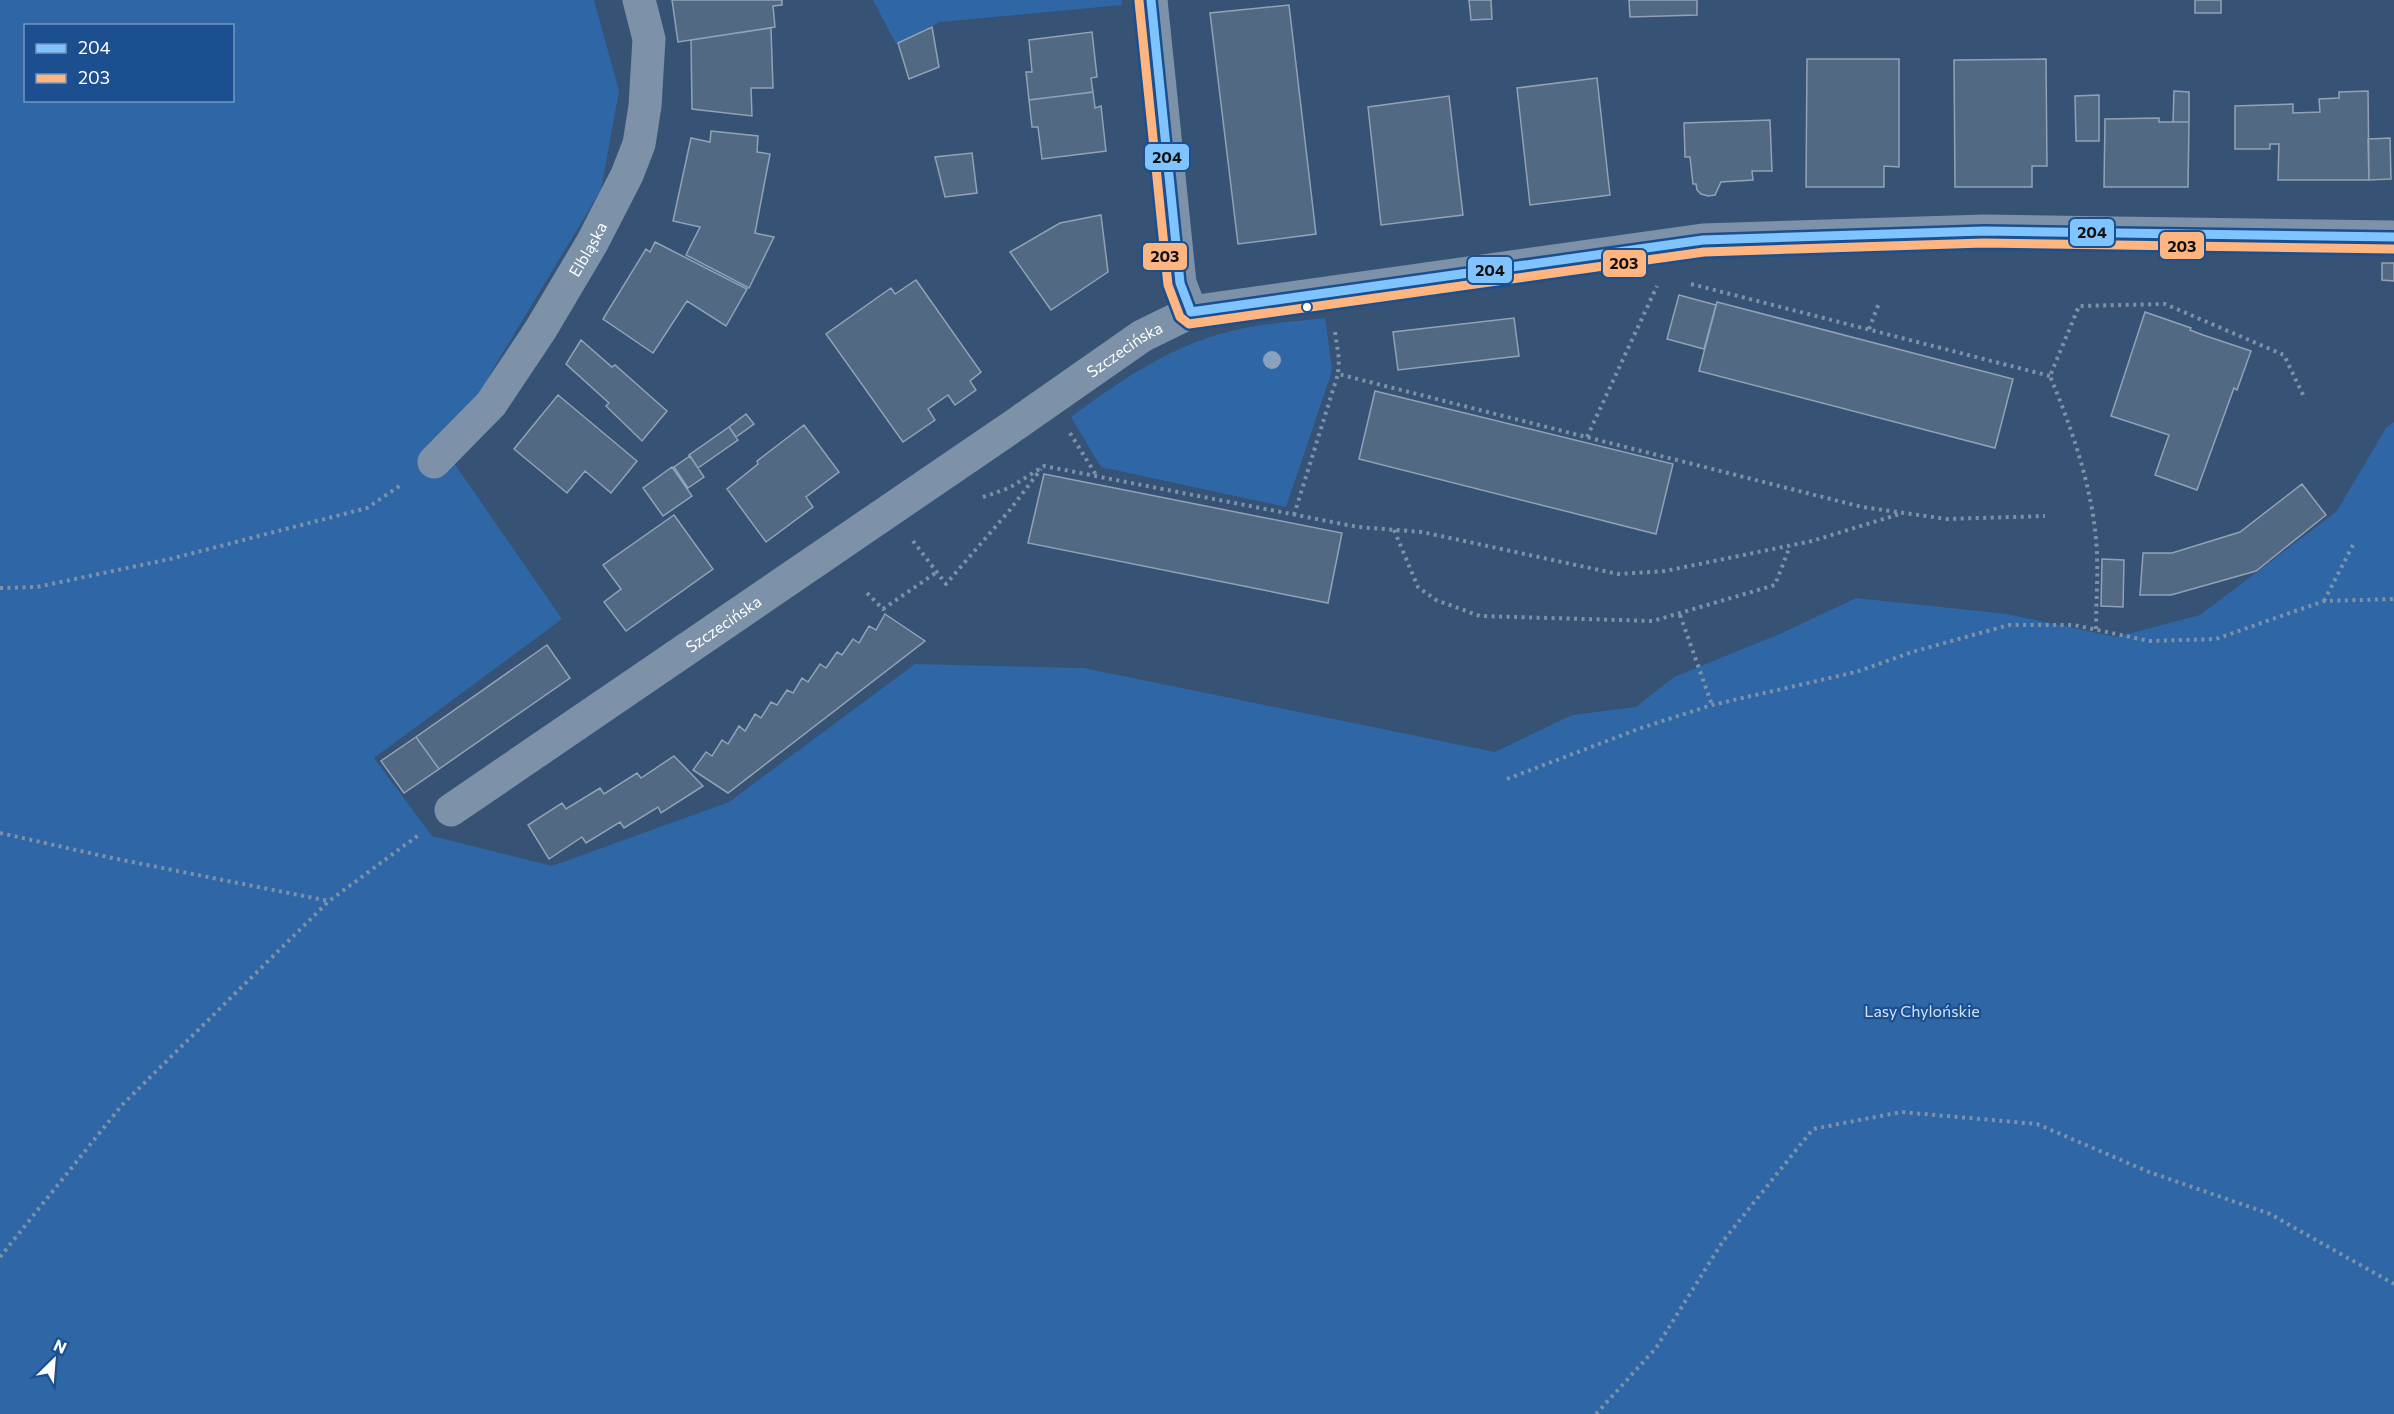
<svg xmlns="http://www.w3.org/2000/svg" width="2394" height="1414" viewBox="0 0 2394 1414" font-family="Commissioner,sans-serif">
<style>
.green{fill:#2f66a5;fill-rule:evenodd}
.building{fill:#526984;stroke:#92a2b6;stroke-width:1.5}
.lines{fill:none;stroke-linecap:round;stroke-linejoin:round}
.path{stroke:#7d92a8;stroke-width:4;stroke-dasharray:3 4.5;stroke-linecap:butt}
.street{stroke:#7d92a8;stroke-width:33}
.bus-1-casing{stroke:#1b4f8f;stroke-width:14}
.bus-2-casing{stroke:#1b4f8f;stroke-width:14}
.bus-1{stroke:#80c4ff;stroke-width:9}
.bus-2{stroke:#ffb580;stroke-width:9}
.tree{fill:#8aa2be}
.bus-dot{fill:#fff;stroke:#1b4f8f;stroke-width:2}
.labels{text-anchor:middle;stroke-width:4.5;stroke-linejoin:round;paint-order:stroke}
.street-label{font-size:16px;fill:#fff;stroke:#1b4f8f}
.park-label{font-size:16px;fill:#cfe3fa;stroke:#1b4f8f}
.line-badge{stroke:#1b4f8f;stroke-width:2}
.pale-badge-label{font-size:16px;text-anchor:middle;font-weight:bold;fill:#111}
</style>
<rect width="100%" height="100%" fill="#365274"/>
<path class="green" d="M0,0H594L619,91L601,190L493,369L451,455L454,463L562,619L374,758L432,836L552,866L729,802L915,664L1084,668L1495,752L1572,715L1636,707L1674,677L1782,633L1856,598L2007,614L2116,637L2200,615L2337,511L2386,428L2394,422V1414H0ZM26,26H232V100H26Z
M873,0H1122V5L940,22L896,44Z
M1325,318L1332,368L1330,377L1286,507L1101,467L1071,417C1117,383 1164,350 1220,334C1253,324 1291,322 1325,318Z"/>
<path class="building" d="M672,0H782V5L773,6L775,27L678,42Z
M1469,0H1491L1492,19L1471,20Z
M1629,0H1697V15L1630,17Z
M2195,0H2221V13H2195Z
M1289,5L1316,234L1238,244L1210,13Z
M932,27L939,67L909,79L898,43Z
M771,28L773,88H751L752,116L692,109L691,40Z
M1092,32L1097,77L1091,78L1093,92L1029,100L1026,72H1032L1029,40Z
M1807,59H1899V167L1884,166V187H1806Z
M2046,59L2047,166H2032V187H1955L1954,60Z
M1597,78L1610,195L1530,205L1517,88Z
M2174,91L2189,92V122H2173Z
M2368,91L2369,180H2278L2279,144H2270V149H2235V106L2293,104V113L2320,112L2319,99L2339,98V92Z
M1093,92L1095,108L1101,106L1106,151L1042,159L1038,127H1032L1029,100Z
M2099,95V141H2076L2075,96Z
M1449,96L1463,215L1381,225L1368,107Z
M2159,118V122H2189L2188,187H2104L2105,119Z
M1770,120L1772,171H1752L1753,180L1721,182L1715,195L1708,196L1701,194L1697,190L1696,184H1693L1690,157H1685L1684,123Z
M711,131L758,136L757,152L770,154L755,233L774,237L749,288L686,255L700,227L673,221L691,138L710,142Z
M2390,138L2391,179L2369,180L2368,139Z
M972,153L977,193L945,197L935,157Z
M1101,215L1108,272L1051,310L1010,252L1060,223Z
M655,242L747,289L726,326L687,301L653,353L603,319L646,249L650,252Z
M2382,263H2394V281L2382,280Z
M916,280L981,372L970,381L976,390L955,405L948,395L928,409L935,420L903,442L826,334L891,288L895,294Z
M1679,295L1716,305L1704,349L1667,339Z
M1717,302L2013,379L1995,448L1699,371Z
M2145,312L2191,328L2190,330L2203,335L2251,351L2237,390L2234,388L2197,490L2155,475L2169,435L2111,416Z
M1514,318L1519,356L1398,370L1393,332Z
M581,340L612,367L615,365L667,411L642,441L606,406L609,403L566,364Z
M1375,391L1673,464L1656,534L1359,459Z
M558,395L637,461L611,493L585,471L567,493L514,449Z
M746,414L754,424L736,437L729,427Z
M804,425L839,472L806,497L813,507L766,542L727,489L758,464L757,461Z
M729,427L738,440L698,468L689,455Z
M690,456L704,477L688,488L674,467Z
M672,467L692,496L663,516L643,488Z
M1044,474L1342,533L1328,603L1028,543Z
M2302,484L2326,515L2256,571L2171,595H2140L2143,553H2172L2240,532Z
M674,515L713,569L626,631L604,602L621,589L603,565Z
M2102,559L2124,560L2123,607L2101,606Z
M885,614L925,641L728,793L693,770L706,752L712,756L722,740L728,744L739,726L745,731L755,714L761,718L771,702L777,705L787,690L793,693L802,678L808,682L820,664L826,668L837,652L842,655L853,639L859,643L869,626L876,630Z
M547,645L570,678L439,769L416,737Z
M416,737L439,769L404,793L381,761Z
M674,756L703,786L661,813L658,807L624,828L620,822L586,843L582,837L549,859L528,825L562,803L566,809L600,788L604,794L637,773L641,778Z"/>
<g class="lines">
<path class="path" d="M1691,284L2050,376
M1869,329L1879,303
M1335,332L1339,359L1338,374L1862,507L1947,519L2045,516
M1070,433L1096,475
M1587,437L1657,286
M983,497L1009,488L1044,466L1358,527L1422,532L1618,574L1665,571L1812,541L1903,513
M1294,515L1338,374
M1394,530L1418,587L1436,600L1480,616L1653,621L1775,585L1790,546
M913,541L946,584L1009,511L1041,469
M0,588L37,587L170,559L367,508L401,485
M867,593L883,609L937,572
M2324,601L2355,541
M1680,615L1712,705
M2096,629C2096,604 2098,579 2097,555C2095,495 2073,431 2050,376L2079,306L2165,304L2284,355L2305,399
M1507,779L1641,728L1712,705L1856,672L1912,652L2009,625H2074L2149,641L2216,639L2324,601L2394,599
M0,833L112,858L329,901
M0,1257L122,1105L329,901L420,834
M1596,1414L1656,1348L1723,1241L1813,1129L1901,1112L2037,1124L2149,1172L2270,1214L2394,1284"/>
<g class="street">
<path d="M1151,0L1180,283L1191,312"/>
<path id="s1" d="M434,462L491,404L541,329L592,243L627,175L639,144L645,106L649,39L639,0"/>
<path id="s2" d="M451,810L1019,422L1142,336L1191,312L1703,240L1984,231L2394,237"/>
</g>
<defs>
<path id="bus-1" d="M1151,0L1180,283L1191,312
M1191,312L1703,240L1984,231L2394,237"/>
<path id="bus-2" d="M1139,1L1168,285L1180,317L1189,324L1704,252L1984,243L2394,249"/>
</defs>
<use href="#bus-1" class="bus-1-casing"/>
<use href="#bus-2" class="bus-2-casing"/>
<use href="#bus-1" class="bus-1"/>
<use href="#bus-2" class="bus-2"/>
</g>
<circle class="tree" cx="1272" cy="360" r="9"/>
<circle class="bus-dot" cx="1307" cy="307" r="5"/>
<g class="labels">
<g class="street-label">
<text dy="6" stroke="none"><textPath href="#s1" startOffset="264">Elbląska</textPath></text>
<text dy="6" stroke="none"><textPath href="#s2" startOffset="816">Szczecińska</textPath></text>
<text dy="6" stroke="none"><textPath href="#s2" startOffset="330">Szczecińska</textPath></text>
</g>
<g class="park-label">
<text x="1922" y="1017">Lasy Chylońskie</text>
</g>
</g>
<g class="line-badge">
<rect x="1144" y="143" width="46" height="28" rx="6" fill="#80c4ff"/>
<rect x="2069" y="218" width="46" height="29" rx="6" fill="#80c4ff"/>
<rect x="2159" y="231" width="46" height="29" rx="6" fill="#ffb580"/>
<rect x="1142" y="242" width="46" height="29" rx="6" fill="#ffb580"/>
<rect x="1602" y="249" width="45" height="29" rx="6" fill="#ffb580"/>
<rect x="1467" y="256" width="46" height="28" rx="6" fill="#80c4ff"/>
</g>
<g class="pale-badge-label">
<text x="1167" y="163">204</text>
<text x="2092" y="238">204</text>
<text x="2182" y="252">203</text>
<text x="1165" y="262">203</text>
<text x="1624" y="269">203</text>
<text x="1490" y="276">204</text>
</g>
<rect x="24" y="24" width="210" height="78" fill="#1b4f8f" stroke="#7695bc" stroke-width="1.5"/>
<rect x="36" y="44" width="30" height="9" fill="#80c4ff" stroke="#7695bc" stroke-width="1.5"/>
<text x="78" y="54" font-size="18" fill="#ffffff">204</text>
<rect x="36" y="74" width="30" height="9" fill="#ffb580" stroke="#7695bc" stroke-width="1.5"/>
<text x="78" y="84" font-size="18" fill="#ffffff">203</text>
<g transform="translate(54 1360) rotate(25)" stroke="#1b4f8f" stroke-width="4.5" paint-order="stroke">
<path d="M0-4.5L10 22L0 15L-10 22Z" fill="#ffffff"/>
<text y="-9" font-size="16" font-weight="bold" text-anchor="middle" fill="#ffffff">N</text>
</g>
</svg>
